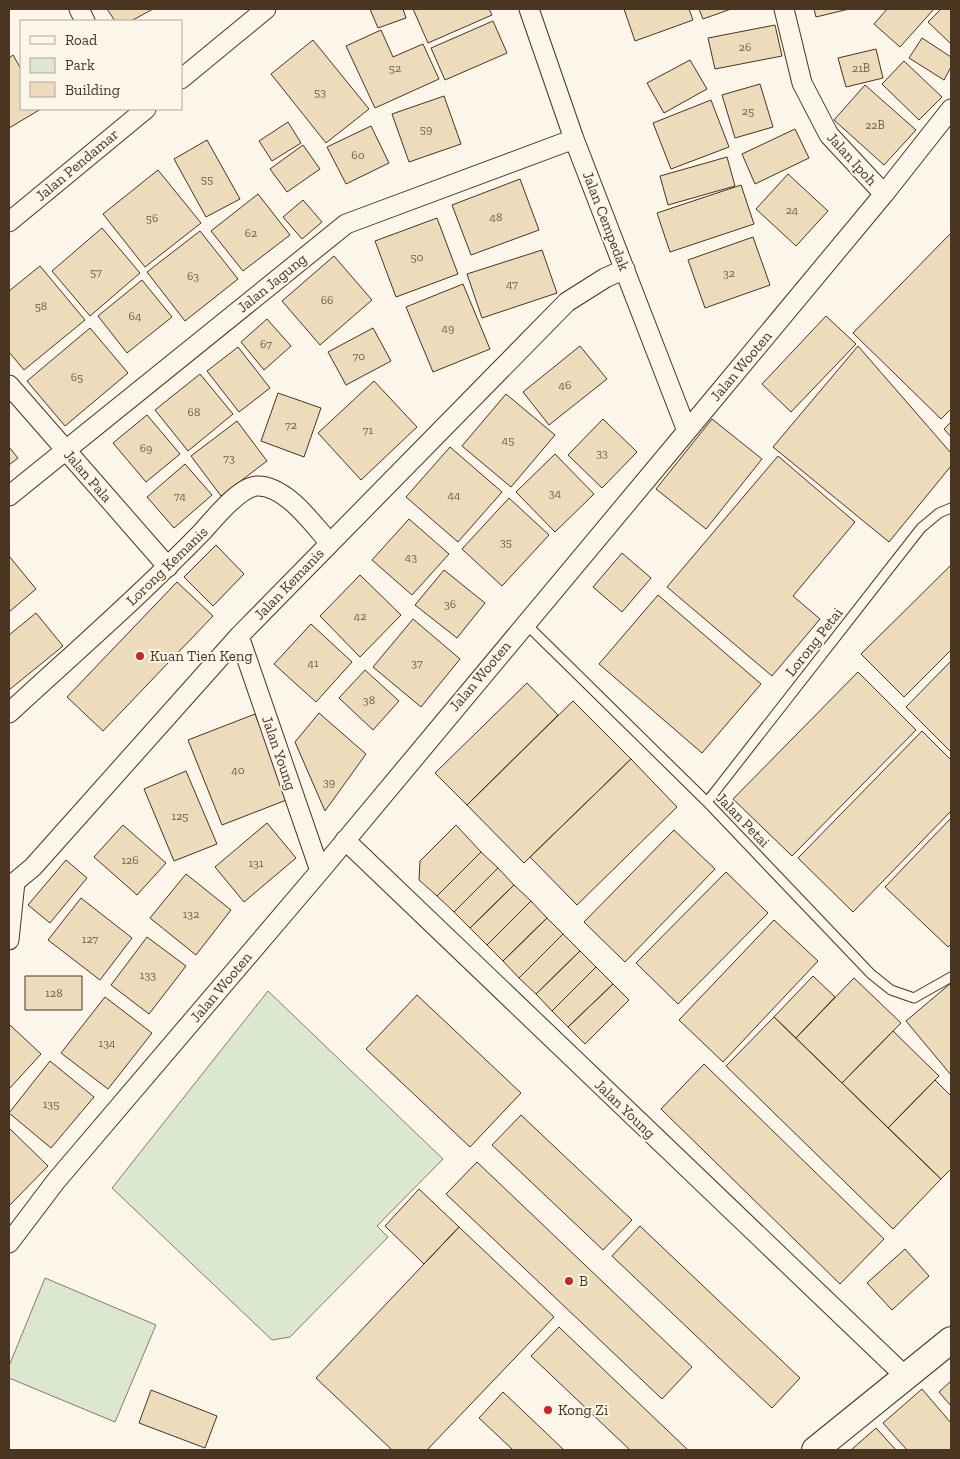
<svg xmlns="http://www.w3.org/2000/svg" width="960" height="1459" viewBox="0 0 960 1459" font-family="'Zilla Slab',serif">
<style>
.green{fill:#dce7d0;stroke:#887966}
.building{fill:#ecdcbc;stroke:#4a3520}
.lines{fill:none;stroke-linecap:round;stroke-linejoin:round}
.service-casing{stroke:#4a3520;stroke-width:11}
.minor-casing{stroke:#4a3520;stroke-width:21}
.secondary-casing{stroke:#4a3520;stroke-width:28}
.service{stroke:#fbf6e9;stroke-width:9}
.minor{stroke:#fbf6e9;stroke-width:19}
.secondary{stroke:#fbf6e9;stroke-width:26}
.poi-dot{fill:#c62828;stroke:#fbf6e9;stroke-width:2}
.labels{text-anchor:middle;stroke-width:4;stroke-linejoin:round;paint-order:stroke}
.number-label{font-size:12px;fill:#725f47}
.street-label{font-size:15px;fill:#4a3520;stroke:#fbf6e9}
.poi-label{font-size:15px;fill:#4a3520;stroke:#fbf6e9;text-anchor:start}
</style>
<rect width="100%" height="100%" fill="#fbf6e9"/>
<path class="green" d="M268,991L443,1159L377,1226L388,1237L290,1337L272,1340L112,1188Z
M45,1278L156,1325L115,1422L9,1378V1366Z"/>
<path class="building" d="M107,9H153L131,21H115Z
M370,9H403L406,18L378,28Z
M413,9H489L492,15L428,43Z
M624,9H689L693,20L635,41Z
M699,9H731L703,19Z
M814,9H849L816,17Z
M887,9H934L900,47L874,24Z
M941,9H951V44L928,22Z
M493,21L507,53L445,80L431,48Z
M775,25L782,56L715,69L708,38Z
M381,30L393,57L423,44L439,79L375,108L346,46Z
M922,38L951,57V67L944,80L909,58Z
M313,40L369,109L326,143L271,74Z
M876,49L883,78L846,87L838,58Z
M13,55L21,69V109H41L9,128V58Z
M690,60L707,89L664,113L647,83Z
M904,61L942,97L919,120L882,84Z
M760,84L773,127L735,138L722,95Z
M865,85L916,130L884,165L834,120Z
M444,96L461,144L409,162L392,114Z
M711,100L729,147L671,169L653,123Z
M288,122L301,143L272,161L259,141Z
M371,126L389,163L346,184L327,147Z
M795,129L809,158L755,184L742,154Z
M207,140L240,199L206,217L174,159Z
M303,145L320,169L287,192L270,169Z
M727,157L735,186L668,205L660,176Z
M158,170L201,223L145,267L103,214Z
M788,174L828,211L796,246L756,209Z
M520,179L539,230L471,255L452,205Z
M741,185L754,224L670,252L657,213Z
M258,194L290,235L243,271L211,231Z
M303,200L322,222L302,239L283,217Z
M437,218L458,274L396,297L375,241Z
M102,228L140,273L90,316L52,271Z
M200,231L238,279L185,321L147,272Z
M951,233V409L941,419L853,333Z
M753,237L770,285L705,308L688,260Z
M542,250L557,293L482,318L467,274Z
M334,256L372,300L320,345L282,301Z
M40,266L85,320L24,370L9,352V291Z
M142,280L172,317L127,353L98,316Z
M463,284L490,349L433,372L406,307Z
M826,316L856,344L791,412L762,384Z
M267,319L291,346L264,370L241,342Z
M90,328L128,373L65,426L27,381Z
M373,328L391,361L346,385L328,352Z
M580,346L607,379L549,425L523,392Z
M858,346L951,453V466L889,542L773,447Z
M238,347L270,388L239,412L207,371Z
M200,374L233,414L188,451L155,410Z
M374,381L417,427L361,480L318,433Z
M278,393L321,408L304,457L261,441Z
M506,394L555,435L511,487L462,446Z
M147,415L180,454L146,482L113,443Z
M603,419L637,452L602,488L568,455Z
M712,419L762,459L706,529L656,489Z
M237,421L267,461L221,496L191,456Z
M951,422V437L944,429Z
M9,447L18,458L9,465Z
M450,447L502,492L458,542L406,497Z
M555,454L594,494L555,532L516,492Z
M778,456L855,522L793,596L820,619L772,676L667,587Z
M185,464L212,495L174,528L147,497Z
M509,498L549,535L502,586L462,549Z
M409,519L449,554L412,595L372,560Z
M216,545L244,574L213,606L184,577Z
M622,553L651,578L622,612L593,587Z
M9,556L36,589L9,612Z
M951,565V650L904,697L861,654Z
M444,570L485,603L457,638L415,605Z
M360,575L401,615L360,657L320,616Z
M177,582L213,616L103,731L67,697Z
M658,595L761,684L702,753L599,664Z
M36,613L63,646L9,690V635Z
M413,619L460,659L421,707L373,667Z
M311,624L352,662L316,702L274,664Z
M951,661V752L906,707Z
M365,670L399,701L373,730L339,698Z
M858,672L916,730L792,856L733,799Z
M527,683L558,715L467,805L435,773Z
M573,701L631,759L524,863L467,805Z
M319,713L366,754L325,811L295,742Z
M255,714L289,799L222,825L188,740Z
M922,731L951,760V811L853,912L798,858Z
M631,759L677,807L577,905L530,857Z
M186,771L217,844L174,861L144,789Z
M951,818V944L948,947L885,887Z
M267,823L296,858L244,902L215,867Z
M123,825L166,863L137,895L94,857Z
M456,825L481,852L437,896L419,880L420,861Z
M674,830L715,869L625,962L584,922Z
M481,852L498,868L454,912L437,896Z
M66,860L87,878L50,923L28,905Z
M498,868L514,885L470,928L454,912Z
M726,872L768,913L678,1004L636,963Z
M186,874L231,910L196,955L150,918Z
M514,885L531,901L487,945L470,928Z
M81,898L132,938L100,980L48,940Z
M531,901L547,918L503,961L487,945Z
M547,918L563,934L519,978L503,961Z
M774,920L818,961L723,1062L679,1020Z
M563,934L580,951L536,994L519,978Z
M147,937L186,966L149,1014L111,985Z
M580,951L596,967L552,1011L536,994Z
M596,967L613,984L568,1027L552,1011Z
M25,976H82V1010H25Z
M813,976L835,997L796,1038L774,1017Z
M854,978L901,1023L842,1083L796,1038Z
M951,983V1075L906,1021Z
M613,984L629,1000L585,1044L568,1027Z
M417,995L521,1093L470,1147L366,1049Z
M105,997L152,1033L108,1089L61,1053Z
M774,1017L941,1179L893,1229L726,1066Z
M10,1025L41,1054L9,1089V1026Z
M893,1031L939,1076L888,1128L842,1083Z
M50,1061L94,1097L51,1148L9,1113Z
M704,1064L884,1239L840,1284L661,1109Z
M935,1080L951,1096V1169L941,1179L888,1128Z
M521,1115L632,1220L603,1250L492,1145Z
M9,1128L48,1166L9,1206Z
M477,1162L692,1367L662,1399L446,1194Z
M419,1189L459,1227L424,1264L385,1226Z
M640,1226L800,1378L772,1408L612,1256Z
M459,1227L554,1317L427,1450H392L316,1378Z
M905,1249L929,1276L892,1310L867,1283Z
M559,1327L688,1450H630L531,1356Z
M951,1381V1406L939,1392Z
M922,1389L951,1423V1450H907L883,1423Z
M151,1390L217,1416L205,1448L139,1423Z
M503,1392L564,1450H513L479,1418Z
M876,1428L896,1450H851Z"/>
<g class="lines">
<defs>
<path id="service" d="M525,623L707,802L871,974L891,990L914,998L951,977
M707,802L921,528L939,513L951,508"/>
<path id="minor" d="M79,9L85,21
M529,9L574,139L687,431
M784,9L802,83L829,135L884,194
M181,79L266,9
M9,222L146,109
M9,385L168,567
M9,496L346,224L574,139
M239,636L320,871
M9,713C74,653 141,595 202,532C214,519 239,487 257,486C285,485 312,523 329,542
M345,840L906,1377
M9,940L15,882L33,867L239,636L567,302L605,278L625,269
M9,1243L56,1181L320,871L687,431L884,194L951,109"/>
<path id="secondary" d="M815,1450L951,1340"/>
</defs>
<use href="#service" class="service-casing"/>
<use href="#minor" class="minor-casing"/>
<use href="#secondary" class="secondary-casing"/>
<use href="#service" class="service"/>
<use href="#minor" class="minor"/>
<use href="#secondary" class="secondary"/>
</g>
<g class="poi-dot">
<circle cx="140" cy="656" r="5"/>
<circle cx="569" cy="1281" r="5"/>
<circle cx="548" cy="1410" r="5"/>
</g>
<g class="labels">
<g class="number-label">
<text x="745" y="51">26</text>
<text x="395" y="72">52</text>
<text x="861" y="72">21B</text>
<text x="320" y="96">53</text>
<text x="748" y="115">25</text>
<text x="875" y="129">22B</text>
<text x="426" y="133">59</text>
<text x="358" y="159">60</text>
<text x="207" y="183">55</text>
<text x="792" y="214">24</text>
<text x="496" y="221">48</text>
<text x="152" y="222">56</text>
<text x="251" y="237">62</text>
<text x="417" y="261">50</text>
<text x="96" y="276">57</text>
<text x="729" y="277">32</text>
<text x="193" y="280">63</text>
<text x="512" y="288">47</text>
<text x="327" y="304">66</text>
<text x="41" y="310">58</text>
<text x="135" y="320">64</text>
<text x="448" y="332">49</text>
<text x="266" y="348">67</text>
<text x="359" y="360">70</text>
<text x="77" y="381">65</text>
<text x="565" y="389">46</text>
<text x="194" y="416">68</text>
<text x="291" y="429">72</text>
<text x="368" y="434">71</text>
<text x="508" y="444">45</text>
<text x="146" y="452">69</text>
<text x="602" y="457">33</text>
<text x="229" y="462">73</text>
<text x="555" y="497">34</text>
<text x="454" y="499">44</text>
<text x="180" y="500">74</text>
<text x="506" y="546">35</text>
<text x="411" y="561">43</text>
<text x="450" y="608">36</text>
<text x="360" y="620">42</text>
<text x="313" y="667">41</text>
<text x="417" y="667">37</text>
<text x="369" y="704">38</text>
<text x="238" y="774">40</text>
<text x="329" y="786">39</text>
<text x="180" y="820">125</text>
<text x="130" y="864">126</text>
<text x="256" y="867">131</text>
<text x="191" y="918">132</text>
<text x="90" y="943">127</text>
<text x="148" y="979">133</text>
<text x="54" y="997">128</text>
<text x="107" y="1047">134</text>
<text x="51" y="1108">135</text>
</g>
<g class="street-label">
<text transform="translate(852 159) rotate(48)" y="5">Jalan Ipoh</text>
<text transform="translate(77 165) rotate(-40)" y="5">Jalan Pendamar</text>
<text transform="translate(606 221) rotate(69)" y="5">Jalan Cempedak</text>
<text transform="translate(272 283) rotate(-39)" y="5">Jalan Jagung</text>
<text transform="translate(741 366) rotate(-50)" y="5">Jalan Wooten</text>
<text transform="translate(88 476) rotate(49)" y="5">Jalan Pala</text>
<text transform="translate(167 566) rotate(-44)" y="5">Lorong Kemanis</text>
<text transform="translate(289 584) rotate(-46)" y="5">Jalan Kemanis</text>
<text transform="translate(814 642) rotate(-52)" y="5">Lorong Petai</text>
<text transform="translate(480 676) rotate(-50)" y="5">Jalan Wooten</text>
<text transform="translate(279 753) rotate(71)" y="5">Jalan Young</text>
<text transform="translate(743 820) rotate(46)" y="5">Jalan Petai</text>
<text transform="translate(221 987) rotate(-50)" y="5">Jalan Wooten</text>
<text transform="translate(625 1109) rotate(44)" y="5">Jalan Young</text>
</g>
<g class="poi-label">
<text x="150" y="661">Kuan Tien Keng</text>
<text x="579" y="1286">B</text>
<text x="558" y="1415">Kong Zi</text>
</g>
</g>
<rect width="960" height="1459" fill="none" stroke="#4a3520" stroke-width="20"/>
<rect x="20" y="20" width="162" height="90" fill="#fbf6e9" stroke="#b4a999"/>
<rect x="30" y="36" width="25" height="8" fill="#fbf6e9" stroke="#b4a999"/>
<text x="65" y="45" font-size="15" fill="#4a3520">Road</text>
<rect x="30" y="58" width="25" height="15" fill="#dce7d0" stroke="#b4a999"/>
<text x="65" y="70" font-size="15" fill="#4a3520">Park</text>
<rect x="30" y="82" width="25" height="15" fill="#ecdcbc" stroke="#b4a999"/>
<text x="65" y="95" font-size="15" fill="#4a3520">Building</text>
</svg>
